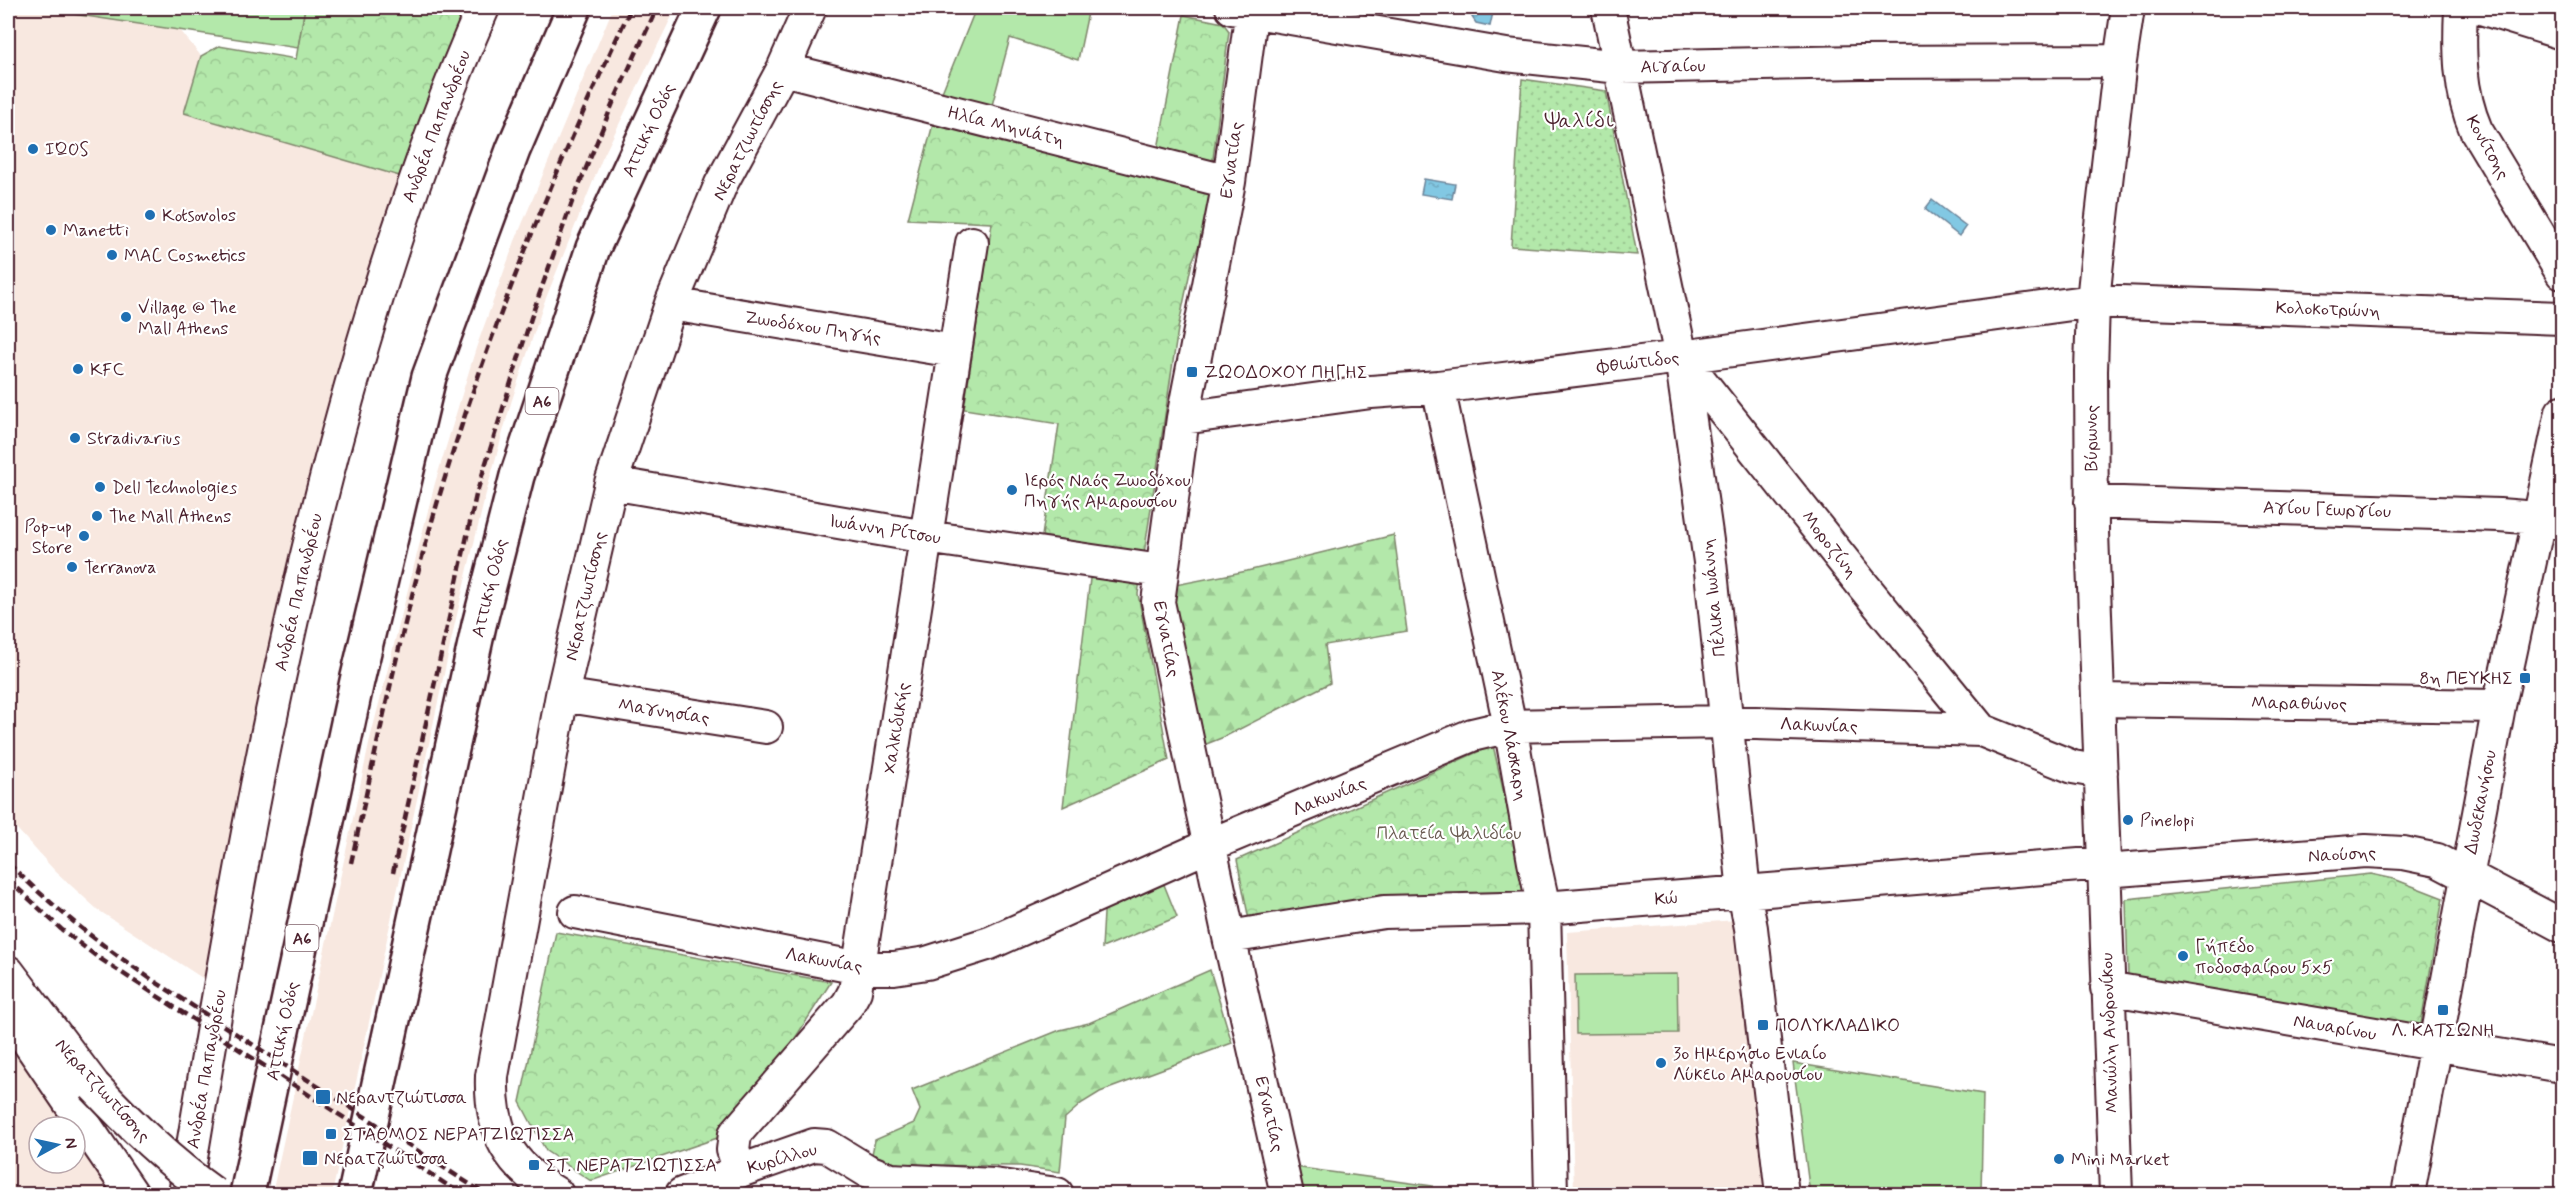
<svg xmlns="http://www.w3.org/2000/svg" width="2570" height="1202" viewBox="0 0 2570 1202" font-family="Mynerve,sans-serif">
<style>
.built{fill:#f8e8e0}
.grass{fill:#b3e8aa;stroke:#7e846a;stroke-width:1.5}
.forest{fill:url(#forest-firs);stroke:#7e846a;stroke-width:1.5}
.park{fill:url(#park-crowns);stroke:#7e846a;stroke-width:1.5}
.garden{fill:url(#garden-dots);stroke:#7e846a;stroke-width:1.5}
.water{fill:url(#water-ripples);stroke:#6c8499;stroke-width:1.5}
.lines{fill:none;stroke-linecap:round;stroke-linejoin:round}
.minor-casing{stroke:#4a1f2b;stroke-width:36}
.highway-casing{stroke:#4a1f2b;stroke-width:38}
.minor{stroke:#fff;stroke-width:32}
.highway{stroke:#fff;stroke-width:33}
.rail{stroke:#4a1f2b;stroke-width:4.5;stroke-dasharray:9 4.5;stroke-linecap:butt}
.minor-bridge-casing{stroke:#4a1f2b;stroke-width:36;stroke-linecap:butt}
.minor-bridge{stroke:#fff;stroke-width:32}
.poi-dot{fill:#1f6fb2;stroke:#fff;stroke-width:2}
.labels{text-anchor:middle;stroke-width:4.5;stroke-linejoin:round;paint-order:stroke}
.shield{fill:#fff;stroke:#80626b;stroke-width:1.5}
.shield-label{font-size:16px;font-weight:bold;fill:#4a1f2b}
.street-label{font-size:18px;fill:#4a1f2b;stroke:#fff}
.poi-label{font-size:18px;fill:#4a1f2b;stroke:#fff;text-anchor:start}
.park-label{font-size:18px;fill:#6a5b51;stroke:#fff}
.neighbourhood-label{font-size:20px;letter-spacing:1.5px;fill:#4a1f2b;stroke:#fff}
</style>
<defs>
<pattern id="forest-firs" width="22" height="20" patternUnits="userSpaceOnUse" patternTransform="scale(1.5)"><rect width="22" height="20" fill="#b3e8aa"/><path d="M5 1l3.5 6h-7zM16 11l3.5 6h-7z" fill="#9bc792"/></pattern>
<pattern id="park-crowns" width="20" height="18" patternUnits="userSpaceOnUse" patternTransform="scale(1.5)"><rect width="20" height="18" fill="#b3e8aa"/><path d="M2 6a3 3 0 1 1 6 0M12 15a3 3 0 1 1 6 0" fill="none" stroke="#9bc792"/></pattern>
<pattern id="garden-dots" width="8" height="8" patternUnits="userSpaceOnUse" patternTransform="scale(1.5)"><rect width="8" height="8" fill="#b3e8aa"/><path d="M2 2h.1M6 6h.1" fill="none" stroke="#9bc792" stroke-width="1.8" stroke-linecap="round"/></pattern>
<pattern id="water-ripples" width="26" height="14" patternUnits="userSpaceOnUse" patternTransform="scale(1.5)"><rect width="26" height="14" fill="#82c8e3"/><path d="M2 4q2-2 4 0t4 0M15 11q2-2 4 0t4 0" fill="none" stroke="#72abc3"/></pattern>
</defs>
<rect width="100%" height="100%" fill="#fff"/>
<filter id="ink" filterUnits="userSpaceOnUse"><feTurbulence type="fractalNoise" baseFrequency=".0167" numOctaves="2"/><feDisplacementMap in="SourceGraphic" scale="12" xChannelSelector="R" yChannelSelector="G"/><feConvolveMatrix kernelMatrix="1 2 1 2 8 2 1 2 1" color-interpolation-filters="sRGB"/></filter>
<g filter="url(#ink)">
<path class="built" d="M8,8H33L180,30L201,56L184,113L403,177L213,985L98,910L55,871L8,819Z
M613,8H676L602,159L544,303L511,403L485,497L455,623L332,1194H272L371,735L435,483L476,348L515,241Z
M1737,920L1764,1194H1574L1567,932Z
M8,1036L70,1127H39V1163H75V1135L116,1194H8Z"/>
<path class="grass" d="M33,8H305L298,48Z
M976,8H1089L1078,60L1010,38L991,109L940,97Z
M1677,974L1678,1033L1576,1034L1575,975Z
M1793,1063L1983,1094L1981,1192L2023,1194H1810Z
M1294,1167L1432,1186L1431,1194H1300Z"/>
<path class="forest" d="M1394,535L1407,631L1325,645L1330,683L1224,737L1204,745L1175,614V585L1247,571Z
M1210,970L1232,1043L1100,1092L1082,1103L1065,1118L1060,1172L1020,1166L874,1165L872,1154L875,1140L914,1123L920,1110L912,1090L1060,1030L1089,1023Z"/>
<path class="park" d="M305,8H467L403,177L184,113L201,56L219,46L296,59Z
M1184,15L1223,23L1229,31L1212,167L1157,154Z
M933,124L1210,192L1206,228L1192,262L1178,329L1138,594L1169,760L1063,807L1094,545L1042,536L1059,424L964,409L992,223L908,219Z
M1493,745L1526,892L1389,897L1249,920L1237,860Z
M1159,872L1177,917L1102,948L1105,896Z
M2371,874L2394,879L2443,898L2419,1035L2128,978L2126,899Z
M556,932L831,982L735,1132L591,1181L546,1151L520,1102Z"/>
<path class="garden" d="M1522,79L1606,91L1637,255L1511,246Z"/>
<path class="water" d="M1474,8H1494L1490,26L1476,23L1472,17Z
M1424,179L1455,184L1452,199L1421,194Z
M1932,200L1966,226L1959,236L1925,209Z"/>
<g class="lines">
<defs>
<path id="minor" d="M1232,8L1506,55L1620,67L1860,62L2120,61
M1252,8L1229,182L1183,418L1158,602L1229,937L1287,1194
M1608,8L1681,357L1710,562L1744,892L1751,928L1782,1194
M2461,8C2459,49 2459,91 2476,130L2562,273
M2481,8L2562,33
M783,69L1229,182
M671,304L954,351
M1682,358L1861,583L1981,730
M1438,387L1510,726L1534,862L1544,908L1551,1194
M1183,418L1371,392L1438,387L1681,357L2093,301L2562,318
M611,483L926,537L1161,571
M2091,502L2499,515L2538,518L2562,523
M562,695L766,727
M2099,700L2499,706
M2104,871L2366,851L2403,853L2437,860L2562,926
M575,912L859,968H894L927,963L990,943L1210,845L1472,735L1510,726L1725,722L1981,730L2073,767L2101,772
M1229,937L1384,912L1544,908L2104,863
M8,972L94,1086
M2107,988L2562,1066
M8,1012L132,1194
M740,1171L733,1150L735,1134L848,1004L855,991L972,243
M185,1194C235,890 287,586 379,291C409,195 442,100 483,8
M557,1194C509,1165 490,1133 492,1076L562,695L611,483L671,304L721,184L783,69L810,8
M682,1194L740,1171L814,1145L827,1146L866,1170L891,1180L994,1185L1057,1194
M2116,1194L2092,532L2091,371L2093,301L2099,243L2120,61L2128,8
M2408,1194L2499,706L2562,412"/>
<path id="highway" d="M247,1194L357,681L429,377L513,150L574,8
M355,1194L479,625L517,476L593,248L704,8"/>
</defs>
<use href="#minor" class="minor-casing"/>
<use href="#highway" class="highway-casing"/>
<use href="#minor" class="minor"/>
<use href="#highway" class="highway"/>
<path class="rail" d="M8,863C55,909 99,944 154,981L485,1194
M351,863C379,737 405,608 443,484C493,320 558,162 631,8
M393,873L476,495L531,318L572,202L613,103L657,8
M8,879L61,929L96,956L461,1194"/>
<defs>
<path id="minor-bridge" d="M94,1086C132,1126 169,1162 214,1194"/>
</defs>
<use href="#minor-bridge" class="minor-bridge-casing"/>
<use href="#minor-bridge" class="minor-bridge"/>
</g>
</g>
<g class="poi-dot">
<circle cx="33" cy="149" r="6"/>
<circle cx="150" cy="215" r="6"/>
<circle cx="51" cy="230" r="6"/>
<circle cx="112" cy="255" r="6"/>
<circle cx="126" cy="317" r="6"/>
<circle cx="78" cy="369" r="6"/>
<rect x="1186" y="366" width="12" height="12" rx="3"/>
<circle cx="75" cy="438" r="6"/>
<circle cx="100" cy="487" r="6"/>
<circle cx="1012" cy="490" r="6"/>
<circle cx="97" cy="516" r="6"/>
<circle cx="84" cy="536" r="6"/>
<circle cx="72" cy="567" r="6"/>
<rect x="2519" y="672" width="12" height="12" rx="3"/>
<circle cx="2128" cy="820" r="6"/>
<circle cx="2183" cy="956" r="6"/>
<rect x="2437" y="1004" width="12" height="12" rx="3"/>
<rect x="1757" y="1019" width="12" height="12" rx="3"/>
<circle cx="1661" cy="1063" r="6"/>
<rect x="315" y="1089" width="16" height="16" rx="3"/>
<rect x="325" y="1128" width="12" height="12" rx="3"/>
<rect x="302" y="1150" width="16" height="16" rx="3"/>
<circle cx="2059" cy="1159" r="6"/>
<rect x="528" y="1159" width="12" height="12" rx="3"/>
</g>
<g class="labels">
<g class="shield">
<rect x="525.5" y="388" width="33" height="26" rx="4.5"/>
<rect x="285.5" y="925" width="33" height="26" rx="4.5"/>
</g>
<g class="shield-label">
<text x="542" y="407">Α6</text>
<text x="302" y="944">Α6</text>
</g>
<g class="street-label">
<text transform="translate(1673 66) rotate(-1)" y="6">Αιγαίου</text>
<text transform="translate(436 126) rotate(-69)" y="6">Ανδρέα Παπανδρέου</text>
<text transform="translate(1006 126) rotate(14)" y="6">Ηλία Μηνιάτη</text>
<text transform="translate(648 130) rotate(-65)" y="6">Αττική Οδός</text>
<text transform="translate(747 140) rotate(-63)" y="6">Νερατζιωτίσσης</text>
<text transform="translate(2488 147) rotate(61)" y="6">Κονίτσης</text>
<text transform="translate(1231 160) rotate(-82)" y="6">Εγνατίας</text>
<text transform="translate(2328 309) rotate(2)" y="6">Κολοκοτρώνη</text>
<text transform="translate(813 327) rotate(9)" y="6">Ζωοδόχου Πηγής</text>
<text transform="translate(1638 362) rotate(-7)" y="6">Φθιώτιδος</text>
<text transform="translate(2091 438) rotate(-90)" y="6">Βύρωνος</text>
<text transform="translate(2327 509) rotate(2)" y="6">Αγίου Γεωργίου</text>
<text transform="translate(885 529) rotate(9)" y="6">Ιωάννη Ρίτσου</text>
<text transform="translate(1830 544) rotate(52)" y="6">Μοροζίνη</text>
<text transform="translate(489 588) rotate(-76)" y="6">Αττική Οδός</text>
<text transform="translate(298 592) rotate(-77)" y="6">Ανδρέα Παπανδρέου</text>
<text transform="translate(585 596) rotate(-77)" y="6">Νερατζιωτίσσης</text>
<text transform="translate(1713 598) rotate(-96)" y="6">Πέλικα Ιωάννη</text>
<text transform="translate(1167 639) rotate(79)" y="6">Εγνατίας</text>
<text transform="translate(2299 703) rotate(1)" y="6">Μαραθώνος</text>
<text transform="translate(664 711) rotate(9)" y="6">Μαγνησίας</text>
<text transform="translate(1819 725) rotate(2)" y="6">Λακωνίας</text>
<text transform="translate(896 728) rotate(-81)" y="6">Χαλκιδικής</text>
<text transform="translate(1510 735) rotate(79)" y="6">Αλέκου Λάσκαρη</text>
<text transform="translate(1329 796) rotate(-22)" y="6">Λακωνίας</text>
<text transform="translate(2480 802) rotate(-79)" y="6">Δωδεκανήσου</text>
<text transform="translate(2342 854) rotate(-3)" y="6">Ναούσης</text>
<text transform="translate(1666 898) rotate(-5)" y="6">Κώ</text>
<text transform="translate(824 960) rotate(10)" y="6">Λακωνίας</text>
<text transform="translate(2335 1027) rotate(10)" y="6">Ναυαρίνου</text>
<text transform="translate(282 1031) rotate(-78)" y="6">Αττική Οδός</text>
<text transform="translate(2109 1033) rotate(-92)" y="6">Μανώλη Ανδρονίκου</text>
<text transform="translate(206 1069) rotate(-80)" y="6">Ανδρέα Παπανδρέου</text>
<text transform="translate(103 1090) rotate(48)" y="6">Νερατζιωτίσσης</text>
<text transform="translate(1270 1114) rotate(77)" y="6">Εγνατίας</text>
<text transform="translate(782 1158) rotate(-16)" y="6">Κυρίλλου</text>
</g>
<g class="poi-label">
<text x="45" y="155">IQOS</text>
<text x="162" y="221">Kotsovolos</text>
<text x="63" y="236">Manetti</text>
<text x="124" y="261">MAC Cosmetics</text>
<text x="138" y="313">Village @ The<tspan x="138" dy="21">Mall Athens</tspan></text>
<text x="90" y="375">KFC</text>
<text x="1204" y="378">ΖΩΟΔΟΧΟΥ ΠΗΓΗΣ</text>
<text x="87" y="444">Stradivarius</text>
<text x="1024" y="486">Ιερός Ναός Ζωοδόχου<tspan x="1024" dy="21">Πηγής Αμαρουσίου</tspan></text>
<text x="112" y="493">Dell Technologies</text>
<text x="109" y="522">The Mall Athens</text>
<text x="72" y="532" text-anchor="end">Pop-up<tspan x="72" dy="21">Store</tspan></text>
<text x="84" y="573">Terranova</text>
<text x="2513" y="684" text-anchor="end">8η ΠΕΥΚΗΣ</text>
<text x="2140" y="826">Pinelopi</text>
<text x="2195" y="952">Γήπεδο<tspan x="2195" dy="21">ποδοσφαίρου 5x5</tspan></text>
<text x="1775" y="1031">ΠΟΛΥΚΛΑΔΙΚΟ</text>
<text x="2443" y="1036" text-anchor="middle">Λ. ΚΑΤΣΩΝΗ</text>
<text x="1673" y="1059">3ο Ημερήσιο Ενιαίο<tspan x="1673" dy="21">Λύκειο Αμαρουσίου</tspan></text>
<text x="336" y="1103">Νεραντζιώτισσα</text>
<text x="343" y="1140">ΣΤΑΘΜΟΣ ΝΕΡΑΤΖΙΩΤΙΣΣΑ</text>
<text x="324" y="1164">Νερατζιώτισσα</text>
<text x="2071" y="1165">Mini Market</text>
<text x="546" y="1171">ΣΤ. ΝΕΡΑΤΖΙΩΤΙΣΣΑ</text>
</g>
<g class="park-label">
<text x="1449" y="839">Πλατεία Ψαλιδίου</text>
</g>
<g class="neighbourhood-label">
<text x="1580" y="127">Ψαλίδι</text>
</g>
</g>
<rect width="2570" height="1202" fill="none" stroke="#fff" stroke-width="30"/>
<rect x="15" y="15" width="2540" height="1172" fill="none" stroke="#4a1f2b" stroke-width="2" filter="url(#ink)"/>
<g transform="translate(57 1145) rotate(82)"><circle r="28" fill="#ffffff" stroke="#b7a5aa" stroke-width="1.5"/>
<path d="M0-4.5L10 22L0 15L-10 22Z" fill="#1f6fb2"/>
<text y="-9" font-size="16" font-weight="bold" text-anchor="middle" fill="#4a1f2b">N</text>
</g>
</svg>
